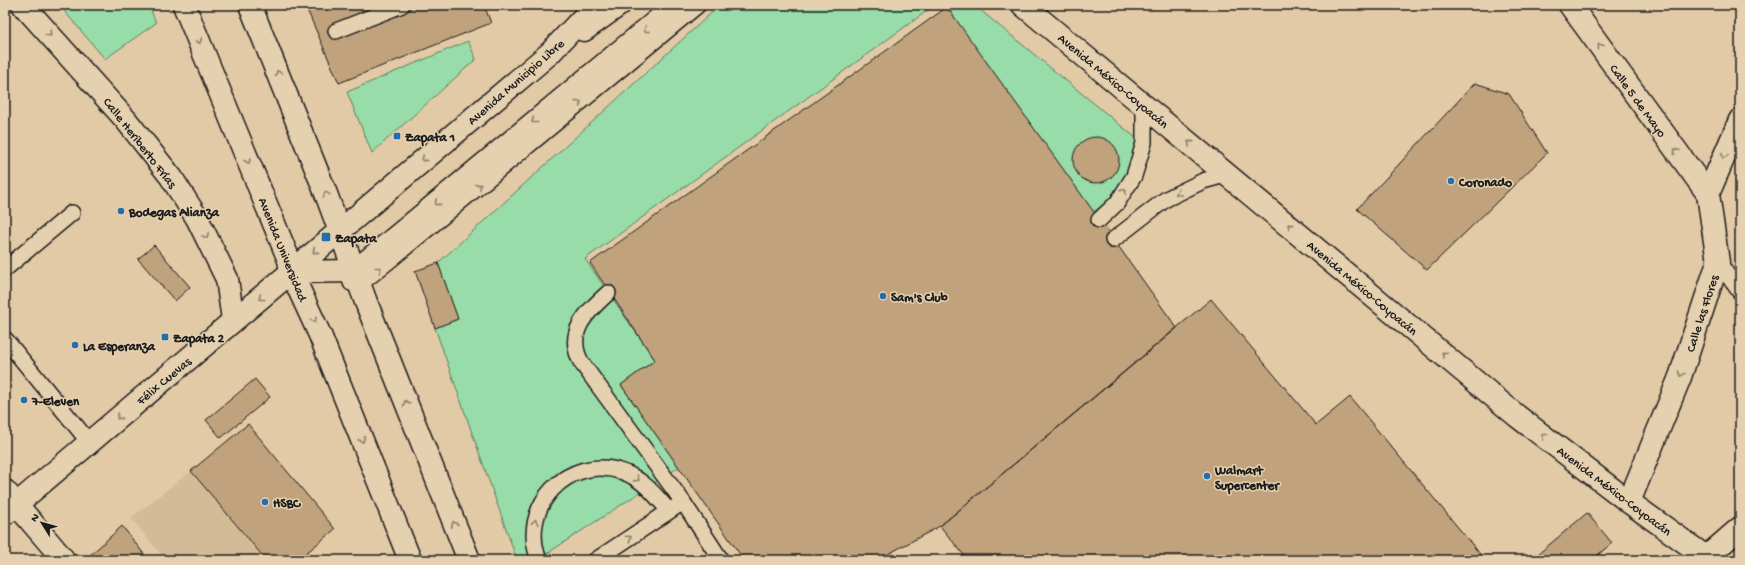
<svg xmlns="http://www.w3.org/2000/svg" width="1745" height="565" viewBox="0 0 1745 565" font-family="'Gochi Hand',sans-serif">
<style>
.built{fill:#d4bb97}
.green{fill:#97dca9;stroke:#5a7c62}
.building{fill:#c0a27d;stroke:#1c1c1c}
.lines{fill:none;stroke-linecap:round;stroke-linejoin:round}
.lane-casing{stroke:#1c1c1c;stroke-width:18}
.street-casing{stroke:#1c1c1c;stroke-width:25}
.secondary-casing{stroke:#1c1c1c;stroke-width:25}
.primary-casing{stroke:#1c1c1c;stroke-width:25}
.lane{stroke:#e5d0af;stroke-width:15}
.street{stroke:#e5d0af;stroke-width:22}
.secondary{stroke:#e5d0af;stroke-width:22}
.primary{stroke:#e5d0af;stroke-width:22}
.oneway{stroke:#8b7f6d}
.poi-dot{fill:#1f6fb2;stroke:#e5d0af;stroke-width:1.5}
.labels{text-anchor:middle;stroke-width:3;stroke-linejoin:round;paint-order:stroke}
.street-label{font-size:13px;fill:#1c1c1c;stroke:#e5d0af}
.poi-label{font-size:13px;font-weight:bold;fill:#1c1c1c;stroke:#e5d0af;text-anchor:start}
</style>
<rect width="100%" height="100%" fill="#e3caa6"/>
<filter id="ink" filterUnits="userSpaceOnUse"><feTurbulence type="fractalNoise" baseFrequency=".025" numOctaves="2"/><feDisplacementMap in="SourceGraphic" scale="8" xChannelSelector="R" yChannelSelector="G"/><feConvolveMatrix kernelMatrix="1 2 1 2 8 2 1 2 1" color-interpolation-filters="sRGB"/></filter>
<g filter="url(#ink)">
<path class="built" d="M191,471L265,560H165L131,518Z"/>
<path class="green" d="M59,5H149L156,23L105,59Z
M720,5H935L585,259L655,360L621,385L679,467L537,560H517L435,328L458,319L438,263Z
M941,5H974L1136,138C1132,158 1126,180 1112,195C1107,202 1100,207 1093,212Z
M468,41L476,59L372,153L347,92Z"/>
<path class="building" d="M305,5H484L491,23L339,83Z
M947,7L1177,328L940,526L877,560H744L621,385L655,360L590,263Z
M1475,83L1509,94L1547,153L1427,270L1357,209Z
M1073 160a23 23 0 1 1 46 0a23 23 0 1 1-46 0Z
M154,245L190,287L175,301L138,259Z
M438,263L458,319L435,328L415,271Z
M1211,299L1316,425L1350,397L1485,560H968L940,526Z
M255,379L270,397L221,438L206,420Z
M248,424L335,529L298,560H266L191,471Z
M1587,513L1612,543L1592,560H1531Z
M122,526L147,558L145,560L86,559Z"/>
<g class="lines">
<defs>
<path id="lane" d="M336,31L402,5
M1099,220L1117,203L1134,176L1144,143V105
M1113,240L1166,199L1203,181L1228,174
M1718,262L1740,292
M5,269L72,213
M351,283L360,284L389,261L698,5
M608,293C587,312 565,332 581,362L683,502L721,560
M5,339L89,442
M539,560C518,507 568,453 623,472C643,479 656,496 669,511
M596,560L677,506"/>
<path id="street" d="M23,5L126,120L171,177L197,218L227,279L233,320
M1023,5L1517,416L1629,502L1710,560
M1570,5L1708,194
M5,491L64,560
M1629,502L1680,377L1718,262L1708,194L1740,120"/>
<path id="secondary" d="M184,5L289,260L291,272L320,335L410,560
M250,5L325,191L366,302L469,560
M1703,560L1740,528"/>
<path id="primary" d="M584,30L619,5
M291,272L355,271L676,5
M5,514L550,53L595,5"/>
</defs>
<use href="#lane" class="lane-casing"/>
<use href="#street" class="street-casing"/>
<use href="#secondary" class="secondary-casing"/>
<use href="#primary" class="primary-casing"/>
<use href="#lane" class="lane"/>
<use href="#street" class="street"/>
<use href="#secondary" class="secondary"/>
<use href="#primary" class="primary"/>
</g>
<defs><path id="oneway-chevron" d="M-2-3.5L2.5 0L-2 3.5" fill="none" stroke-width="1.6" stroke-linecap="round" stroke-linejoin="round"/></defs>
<g class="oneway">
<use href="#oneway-chevron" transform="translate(646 30) rotate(141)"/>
<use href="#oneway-chevron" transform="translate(49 34) rotate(48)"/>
<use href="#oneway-chevron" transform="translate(199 41) rotate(68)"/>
<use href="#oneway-chevron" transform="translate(1600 46) rotate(-126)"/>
<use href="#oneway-chevron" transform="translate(278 73) rotate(-112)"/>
<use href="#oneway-chevron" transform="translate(579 103) rotate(-40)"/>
<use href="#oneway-chevron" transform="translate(534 121) rotate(141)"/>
<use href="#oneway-chevron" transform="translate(1190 143) rotate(-140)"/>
<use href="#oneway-chevron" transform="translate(1676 151) rotate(-126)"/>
<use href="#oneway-chevron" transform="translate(1724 156) rotate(114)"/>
<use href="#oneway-chevron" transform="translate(424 159) rotate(140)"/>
<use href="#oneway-chevron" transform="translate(248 161) rotate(68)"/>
<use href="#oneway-chevron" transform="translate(479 186) rotate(-40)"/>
<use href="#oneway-chevron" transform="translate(1124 191) rotate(-57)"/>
<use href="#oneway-chevron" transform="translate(1178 193) rotate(153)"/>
<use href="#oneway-chevron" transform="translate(326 194) rotate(-110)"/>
<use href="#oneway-chevron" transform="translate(437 203) rotate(140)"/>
<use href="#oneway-chevron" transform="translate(1290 226) rotate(-140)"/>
<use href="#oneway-chevron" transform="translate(206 236) rotate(64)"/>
<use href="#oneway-chevron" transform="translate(315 251) rotate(140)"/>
<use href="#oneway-chevron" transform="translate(379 269) rotate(-38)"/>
<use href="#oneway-chevron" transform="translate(261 298) rotate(141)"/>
<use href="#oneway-chevron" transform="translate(314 320) rotate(67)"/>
<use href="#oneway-chevron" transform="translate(1444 354) rotate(-140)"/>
<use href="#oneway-chevron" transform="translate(1681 374) rotate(110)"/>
<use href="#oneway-chevron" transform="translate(406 403) rotate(-112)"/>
<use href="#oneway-chevron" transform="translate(119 417) rotate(140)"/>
<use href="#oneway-chevron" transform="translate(1544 436) rotate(-142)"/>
<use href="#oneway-chevron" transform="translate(362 440) rotate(68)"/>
<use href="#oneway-chevron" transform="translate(637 479) rotate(32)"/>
<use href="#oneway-chevron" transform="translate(535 522) rotate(-79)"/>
<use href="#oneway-chevron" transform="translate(454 524) rotate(-112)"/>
<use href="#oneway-chevron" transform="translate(629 538) rotate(-34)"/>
</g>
</g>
<g class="poi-dot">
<rect x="393" y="132" width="8" height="8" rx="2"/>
<circle cx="1451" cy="181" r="4"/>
<circle cx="121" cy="211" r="4"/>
<rect x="321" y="232" width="10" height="10" rx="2"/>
<circle cx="883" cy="296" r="4"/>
<rect x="161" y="333" width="8" height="8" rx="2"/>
<circle cx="75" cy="345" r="4"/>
<circle cx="24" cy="400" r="4"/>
<circle cx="1207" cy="476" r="4"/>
<circle cx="265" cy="502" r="4"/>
</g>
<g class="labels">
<g class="street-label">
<text transform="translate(1114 80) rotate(40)" y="5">Avenida México-Coyoacán</text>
<text transform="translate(515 81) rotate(-41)" y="5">Avenida Municipio Libre</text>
<text transform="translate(1639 100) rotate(54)" y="5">Calle 5 de Mayo</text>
<text transform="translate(141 142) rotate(52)" y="5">Calle Heriberto Frías</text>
<text transform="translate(284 249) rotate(68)" y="5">Avenida Universidad</text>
<text transform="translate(1363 287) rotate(40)" y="5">Avenida México-Coyoacán</text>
<text transform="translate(1701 313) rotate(-72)" y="5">Calle las Flores</text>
<text transform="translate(163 380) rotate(-40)" y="5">Félix Cuevas</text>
<text transform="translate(1615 490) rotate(37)" y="5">Avenida México-Coyoacán</text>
</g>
<g class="poi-label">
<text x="405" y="141">Zapata 1</text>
<text x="1459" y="186">Coronado</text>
<text x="129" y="216">Bodegas Alianza</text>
<text x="335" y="242">Zapata</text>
<text x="891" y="301">Sam's Club</text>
<text x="173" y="342">Zapata 2</text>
<text x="83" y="350">La Esperanza</text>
<text x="32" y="405">7-Eleven</text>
<text x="1215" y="474">Walmart<tspan x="1215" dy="15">Supercenter</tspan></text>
<text x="273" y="507">HSBC</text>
</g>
</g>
<rect width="1745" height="565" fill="none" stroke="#e5d0af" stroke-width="20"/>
<rect x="10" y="10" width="1725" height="545" fill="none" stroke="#1c1c1c" stroke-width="1.5" filter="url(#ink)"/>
<g transform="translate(42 523) rotate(307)" stroke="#e5d0af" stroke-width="3" paint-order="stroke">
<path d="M0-3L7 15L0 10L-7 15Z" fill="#1c1c1c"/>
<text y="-6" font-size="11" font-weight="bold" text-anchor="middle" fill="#1c1c1c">N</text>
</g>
</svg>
